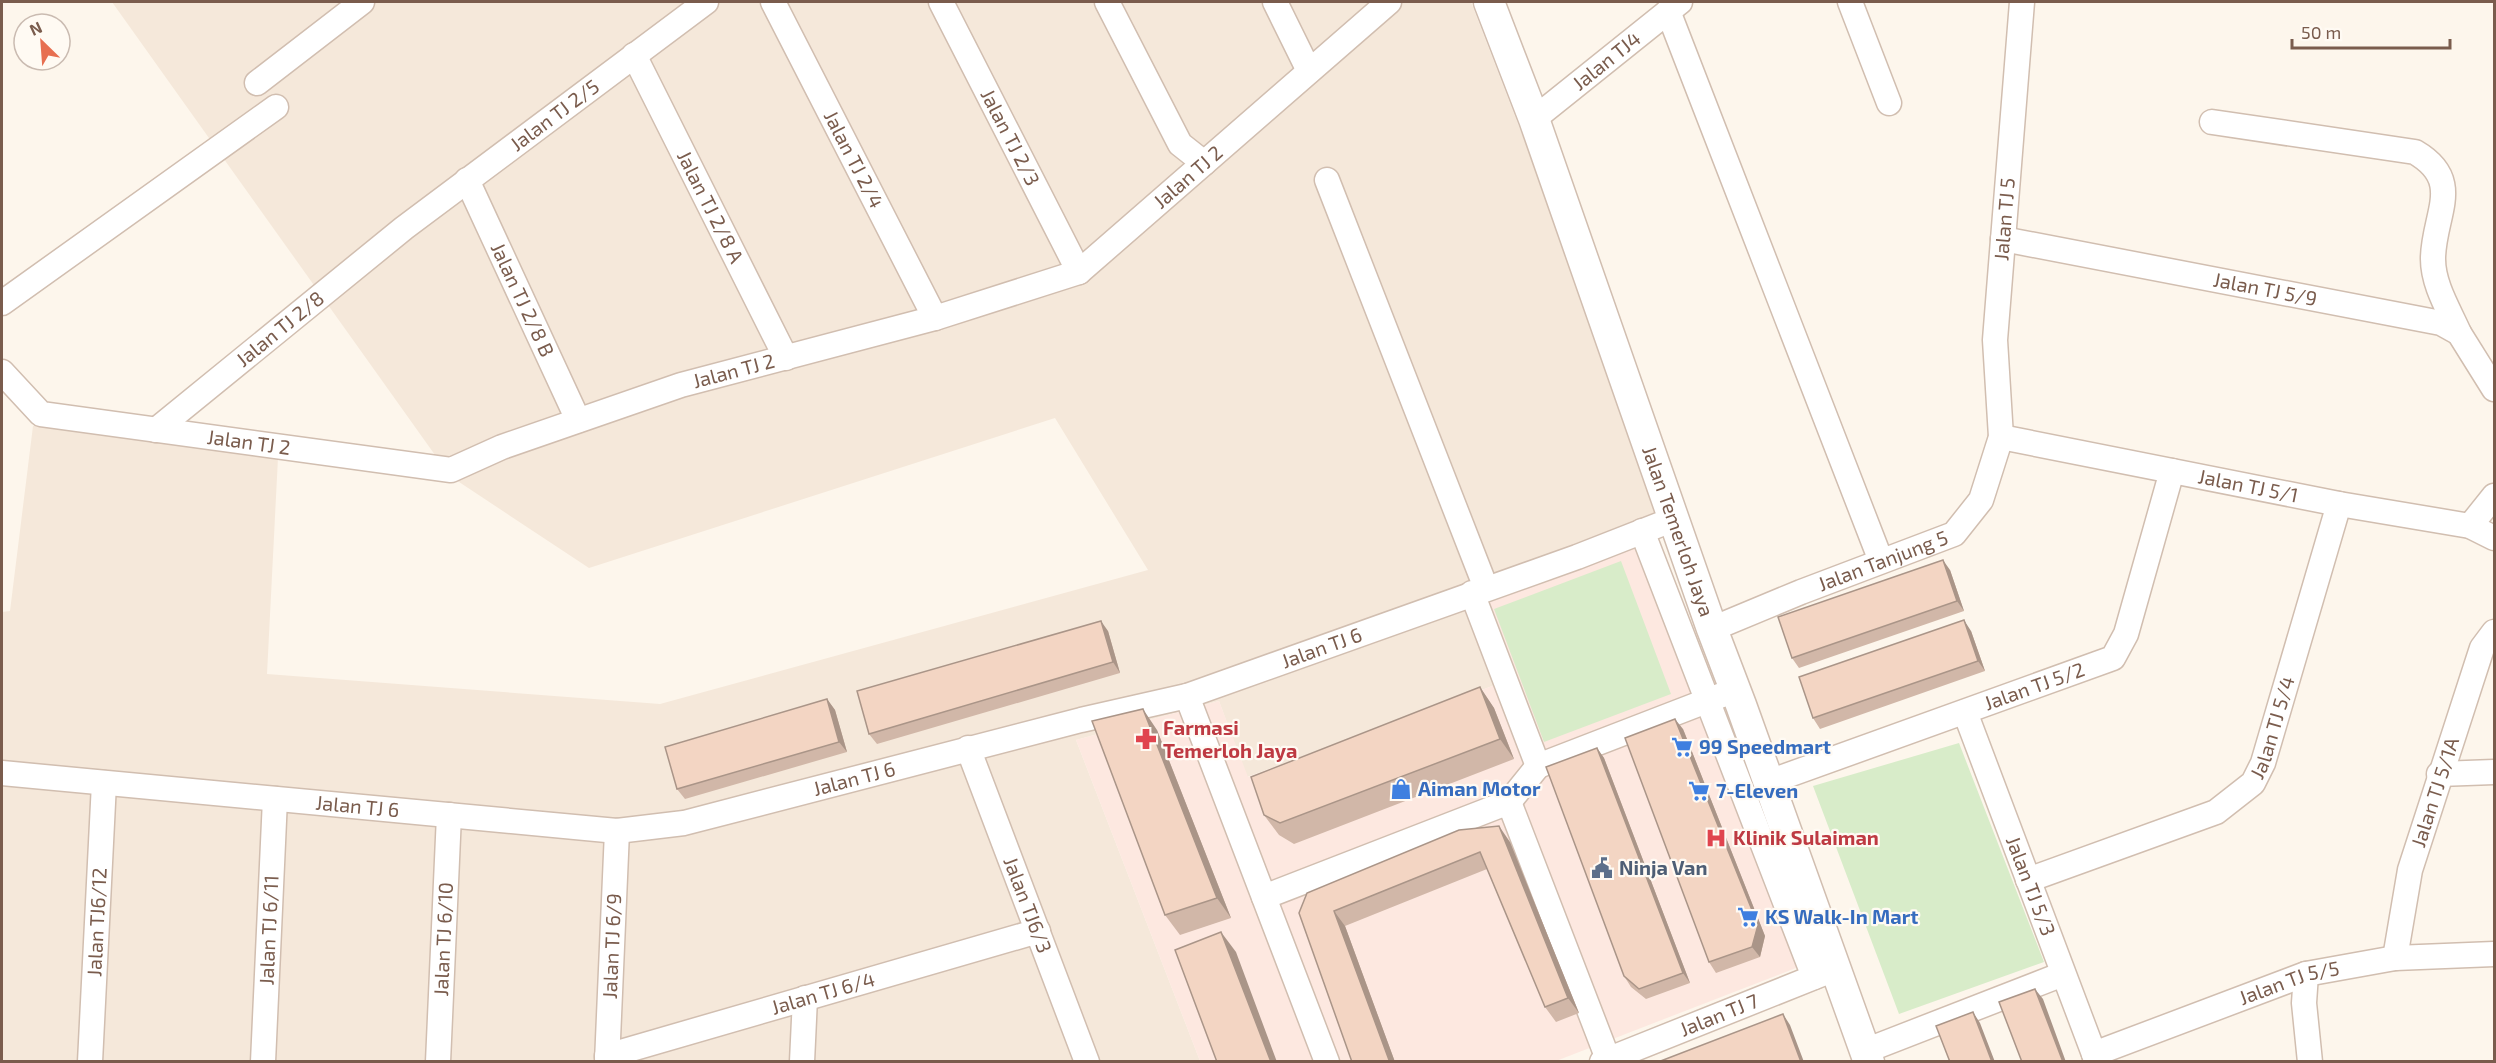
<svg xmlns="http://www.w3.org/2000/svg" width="2496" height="1063" viewBox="0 0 2496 1063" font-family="'Exo 2',sans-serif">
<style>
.residential{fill:#f5e8da}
.commercial{fill:#fde8e0}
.green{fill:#d8ecc9}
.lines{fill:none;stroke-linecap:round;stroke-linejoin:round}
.minor-casing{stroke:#d1beb0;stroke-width:27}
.tertiary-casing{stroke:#d1beb0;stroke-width:33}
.minor{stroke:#fff;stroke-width:24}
.tertiary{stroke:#fff;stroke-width:30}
.wall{fill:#d1b7a8}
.shaded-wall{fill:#aa9588}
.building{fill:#f3d5c3;stroke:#aa9588;stroke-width:1.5}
.labels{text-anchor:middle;stroke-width:4.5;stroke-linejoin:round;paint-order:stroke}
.street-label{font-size:20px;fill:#7a5c4d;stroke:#fffaf3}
.health-label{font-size:20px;font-weight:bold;fill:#be3a42;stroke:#fffaf3;text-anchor:start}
.shop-label{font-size:20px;font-weight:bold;fill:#366cbe;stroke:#fffaf3;text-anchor:start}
.service-label{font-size:20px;font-weight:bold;fill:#4e5e75;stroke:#fffaf3;text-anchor:start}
</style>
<rect width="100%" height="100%" fill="#fdf6ec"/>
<path class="residential" d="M112,2H1471L1664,503L1656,538L1495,685L1247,777L1219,701L1076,740L1200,1061L2,1062V612L10,611L33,426L279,438L267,674L660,704L1148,570L1055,418L589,568L450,476Z"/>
<path class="commercial" d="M1656,538L1819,959L1556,1061H1200L1076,740L1219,701L1248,777L1495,685L1468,610Z"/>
<path class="green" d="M1621,561L1671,694L1544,742L1494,609Z
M1959,743L2044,962L1899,1014L1813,786Z"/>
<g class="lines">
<defs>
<g id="minor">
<path id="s1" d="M773,2L935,318"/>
<path id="s2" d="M941,2L1079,272"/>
<path d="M1107,2L1180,144L1204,163"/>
<path d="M1275,2L1309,71"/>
<path d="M1850,2L1889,103"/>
<path d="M1668,11L1881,561"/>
<path id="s3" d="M634,55L786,358"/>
<path d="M257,83L362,2"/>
<path id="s4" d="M1534,119L1680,2"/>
<path d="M2212,122L2415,152C2465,181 2433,215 2433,259C2433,285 2449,310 2459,333"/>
<path id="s5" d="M467,180L578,420"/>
<path d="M1327,180L1486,588"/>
<path id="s6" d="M2003,239L2441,323L2459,333L2494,389"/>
<path d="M2,303L276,107"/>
<path id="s7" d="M2,372L41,414L451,470L502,447L681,385L935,318L1079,272L1389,2"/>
<path id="s8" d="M156,430L404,228L706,2"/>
<path id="s9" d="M2001,437L2339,504L2470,526L2494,538"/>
<path d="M2470,526L2494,496"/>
<path d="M1642,531L1814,977"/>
<path d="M1472,593L1538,766L1722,695"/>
<path id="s10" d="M1712,629L1801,592L1954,534L1981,500L2001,437L1995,340L2022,2"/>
<path d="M1187,696L1327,1062"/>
<path id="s11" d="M1965,712L2097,1062"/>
<path id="s12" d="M968,748L1087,1062"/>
<path id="s13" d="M2,773L617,831L684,823L1081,720L1187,696L1577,557L1674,519"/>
<path d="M2439,774L2494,772"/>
<path id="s14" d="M1769,782L2113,658L2126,634L2172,471"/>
<path d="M1509,802L1538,766"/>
<path id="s15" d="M2028,880L2216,812L2253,783L2263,763L2339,504"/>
<path d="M1264,897L1509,802L1608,1059"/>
<path id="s16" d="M2395,958L2410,870L2482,648L2494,632"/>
<path d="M2306,974L2304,1003L2310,1062"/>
<path d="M1865,1051L2063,974"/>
<path id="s17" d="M2094,1054L2306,974L2395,958L2494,954"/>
<path id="s18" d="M607,1056L1038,931"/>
<path id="s19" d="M90,1062L104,783"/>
<path id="s20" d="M263,1062L275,799"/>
<path id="s21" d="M438,1062L449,815"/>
<path id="s22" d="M607,1062L617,831"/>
<path d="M802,1062L805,998"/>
<path id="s23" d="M1602,1062L1827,972"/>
</g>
<g id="tertiary">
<path id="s24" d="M1489,2L1534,119L1712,629L1741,705L1869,1062"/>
</g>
</defs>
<use href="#minor" class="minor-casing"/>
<use href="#tertiary" class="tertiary-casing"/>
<use href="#minor" class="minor"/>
<use href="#tertiary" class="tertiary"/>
</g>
<path class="wall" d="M1950,570L1964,611L1799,668L1792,658Z
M1108,631L1120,673L877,744L869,734Z
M1971,631L1985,671L1820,729L1813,718Z
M1480,687L1494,708L1514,759L1294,844L1279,835L1264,815Z
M827,699L835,710L847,752L685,799L677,789Z
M1683,729L1765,936L1760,957L1716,973L1709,962Z
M1157,730L1231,918L1180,935L1165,915Z
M1597,748L1604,758L1690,983L1646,999L1631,987L1624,976Z
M1510,842L1579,1013L1556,1022L1545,1007L1487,869L1345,926L1395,1062H1352L1299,913Z"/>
<path class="shaded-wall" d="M1943,560L1950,570L1964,611L1957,601Z
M1964,620L1971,631L1985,671L1978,661Z
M1101,621L1108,631L1120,673L1113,662Z
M1480,687L1494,708L1514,759L1500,739Z
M827,699L835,710L847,752L839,742Z
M1143,709L1157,730L1231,918L1217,898Z
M1675,719L1683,729L1765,936L1760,957L1752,947Z
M1597,748L1604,758L1690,983L1683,973Z
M1499,826L1510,842L1579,1013L1568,998Z
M1334,911L1345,926L1395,1062H1390L1389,1060Z
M1221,932L1236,952L1277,1062H1271Z
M2035,989L2043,999L2066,1062H2063Z
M1973,1012L1980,1023L1995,1062H1992Z
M1783,1014L1790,1025L1804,1062H1801Z"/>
<path class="building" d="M1943,560L1957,601L1792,658L1778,617Z
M1964,620L1978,661L1813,718L1799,677Z
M1101,621L1113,662L869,734L857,691Z
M1480,687L1500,739L1280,823L1264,815L1251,777Z
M827,699L839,742L677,789L665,747Z
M1143,709L1217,898L1165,915L1092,721Z
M1675,719L1758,925L1752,947L1709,962L1625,738Z
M1597,748L1683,973L1639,989L1624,976L1546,767Z
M1499,826L1568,998L1545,1007L1480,852L1334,911L1389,1060L1384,1062H1352L1299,913L1307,893L1459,830Z
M1221,932L1271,1062H1217L1175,950Z
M2035,989L2063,1062H2022L1999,1002Z
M1973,1012L1992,1062H1950L1936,1026Z
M1783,1014L1801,1062H1658Z"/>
<defs>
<symbol id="pharmacy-bare" viewBox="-9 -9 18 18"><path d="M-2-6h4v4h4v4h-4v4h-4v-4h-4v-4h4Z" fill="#e0444e" stroke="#fffaf3" stroke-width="2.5" paint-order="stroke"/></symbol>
<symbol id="supermarket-bare" viewBox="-9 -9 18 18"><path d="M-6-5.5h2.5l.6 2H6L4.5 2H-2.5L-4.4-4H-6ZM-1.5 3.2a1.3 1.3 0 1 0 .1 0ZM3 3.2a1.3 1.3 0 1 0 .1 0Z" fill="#3f7fe0" stroke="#fffaf3" stroke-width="2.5" paint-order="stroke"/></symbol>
<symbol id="shop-bare" viewBox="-9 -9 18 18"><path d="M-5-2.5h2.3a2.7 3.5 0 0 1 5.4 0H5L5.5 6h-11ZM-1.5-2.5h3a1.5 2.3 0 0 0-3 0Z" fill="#3f7fe0" stroke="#fffaf3" stroke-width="2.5" paint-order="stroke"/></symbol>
<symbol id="hospital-bare" viewBox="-9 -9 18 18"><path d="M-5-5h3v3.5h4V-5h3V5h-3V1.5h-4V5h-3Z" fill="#e0444e" stroke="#fffaf3" stroke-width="2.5" paint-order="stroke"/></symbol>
<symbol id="civic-bare" viewBox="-9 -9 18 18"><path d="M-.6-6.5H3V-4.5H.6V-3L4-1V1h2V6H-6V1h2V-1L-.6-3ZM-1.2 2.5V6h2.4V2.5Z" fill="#5c6f8a" stroke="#fffaf3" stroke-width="2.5" paint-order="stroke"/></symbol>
</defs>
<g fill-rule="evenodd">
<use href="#pharmacy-bare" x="1131" y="724" width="30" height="30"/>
<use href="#supermarket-bare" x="1667" y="732" width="30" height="30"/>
<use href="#shop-bare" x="1386" y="774" width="30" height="30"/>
<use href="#supermarket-bare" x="1684" y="776" width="30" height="30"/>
<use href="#hospital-bare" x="1701" y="823" width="30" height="30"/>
<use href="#civic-bare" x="1587" y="853" width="30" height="30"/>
<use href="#supermarket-bare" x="1733" y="902" width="30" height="30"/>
</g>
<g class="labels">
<g class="street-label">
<text dy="7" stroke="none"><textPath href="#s4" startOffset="93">Jalan TJ4</textPath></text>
<text dy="7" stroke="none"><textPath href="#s8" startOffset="508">Jalan TJ 2/5</textPath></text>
<text dy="7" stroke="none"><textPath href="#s2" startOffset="152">Jalan TJ 2/3</textPath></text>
<text dy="7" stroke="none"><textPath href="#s1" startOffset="177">Jalan TJ 2/4</textPath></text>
<text dy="7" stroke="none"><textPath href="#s7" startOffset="1275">Jalan TJ 2</textPath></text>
<text dy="7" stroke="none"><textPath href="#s3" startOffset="170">Jalan TJ 2/8 A</textPath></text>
<text dy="7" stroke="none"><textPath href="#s10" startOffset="588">Jalan TJ 5</textPath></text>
<text dy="7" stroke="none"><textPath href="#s6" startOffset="267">Jalan TJ 5/9</textPath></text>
<text dy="7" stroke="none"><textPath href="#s5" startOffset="132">Jalan TJ 2/8 B</textPath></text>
<text dy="7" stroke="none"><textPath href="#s8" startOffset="160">Jalan TJ 2/8</textPath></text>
<text dy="7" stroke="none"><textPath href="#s7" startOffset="771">Jalan TJ 2</textPath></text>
<text dy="7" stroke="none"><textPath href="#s7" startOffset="267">Jalan TJ 2</textPath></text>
<text dy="7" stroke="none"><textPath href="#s9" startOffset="252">Jalan TJ 5/1</textPath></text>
<text dy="7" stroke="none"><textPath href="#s24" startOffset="562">Jalan Temerloh Jaya</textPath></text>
<text dy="7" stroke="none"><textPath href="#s10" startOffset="184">Jalan Tanjung 5</textPath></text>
<text dy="7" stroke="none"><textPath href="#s13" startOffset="1347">Jalan TJ 6</textPath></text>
<text dy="7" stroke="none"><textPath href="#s14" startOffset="282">Jalan TJ 5/2</textPath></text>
<text dy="7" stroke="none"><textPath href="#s15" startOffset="306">Jalan TJ 5/4</textPath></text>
<text dy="7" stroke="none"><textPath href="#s13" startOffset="861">Jalan TJ 6</textPath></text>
<text dy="7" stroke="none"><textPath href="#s16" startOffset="171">Jalan TJ 5/1A</textPath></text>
<text dy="7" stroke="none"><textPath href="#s13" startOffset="357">Jalan TJ 6</textPath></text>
<text dy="7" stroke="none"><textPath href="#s11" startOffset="186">Jalan TJ 5/3</textPath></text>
<text dy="7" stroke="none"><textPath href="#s12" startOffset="168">Jalan TJ6/3</textPath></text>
<text dy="7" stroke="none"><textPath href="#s19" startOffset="140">Jalan TJ6/12</textPath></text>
<text dy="7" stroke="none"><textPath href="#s20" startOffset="132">Jalan TJ 6/11</textPath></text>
<text dy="7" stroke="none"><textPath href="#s21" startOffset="123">Jalan TJ 6/10</textPath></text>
<text dy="7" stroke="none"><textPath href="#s22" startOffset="116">Jalan TJ 6/9</textPath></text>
<text dy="7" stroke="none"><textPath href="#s17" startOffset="208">Jalan TJ 5/5</textPath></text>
<text dy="7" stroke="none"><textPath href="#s18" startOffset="225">Jalan TJ 6/4</textPath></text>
<text dy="7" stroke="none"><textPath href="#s23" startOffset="126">Jalan TJ 7</textPath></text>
</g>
<g class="health-label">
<text x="1163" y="735">Farmasi<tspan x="1163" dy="23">Temerloh Jaya</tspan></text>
<text x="1733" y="845">Klinik Sulaiman</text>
</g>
<g class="shop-label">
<text x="1699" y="754">99 Speedmart</text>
<text x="1418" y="796">Aiman Motor</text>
<text x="1716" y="798">7-Eleven</text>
<text x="1765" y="924">KS Walk-In Mart</text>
</g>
<g class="service-label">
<text x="1619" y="875">Ninja Van</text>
</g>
</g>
<rect width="2496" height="1063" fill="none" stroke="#7a5c4d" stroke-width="6"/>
<g transform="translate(42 42) rotate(335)"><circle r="28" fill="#fffaf3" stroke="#cabbb1" stroke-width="1.5"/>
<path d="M0-4.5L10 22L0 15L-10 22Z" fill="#e76f51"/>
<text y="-9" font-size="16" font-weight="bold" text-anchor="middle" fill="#7a5c4d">N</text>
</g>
<path d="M2292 39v9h158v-9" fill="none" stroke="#7a5c4d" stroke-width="3"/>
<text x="2301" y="39" font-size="18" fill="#7a5c4d" stroke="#fffaf3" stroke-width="4.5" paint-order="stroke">50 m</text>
</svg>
